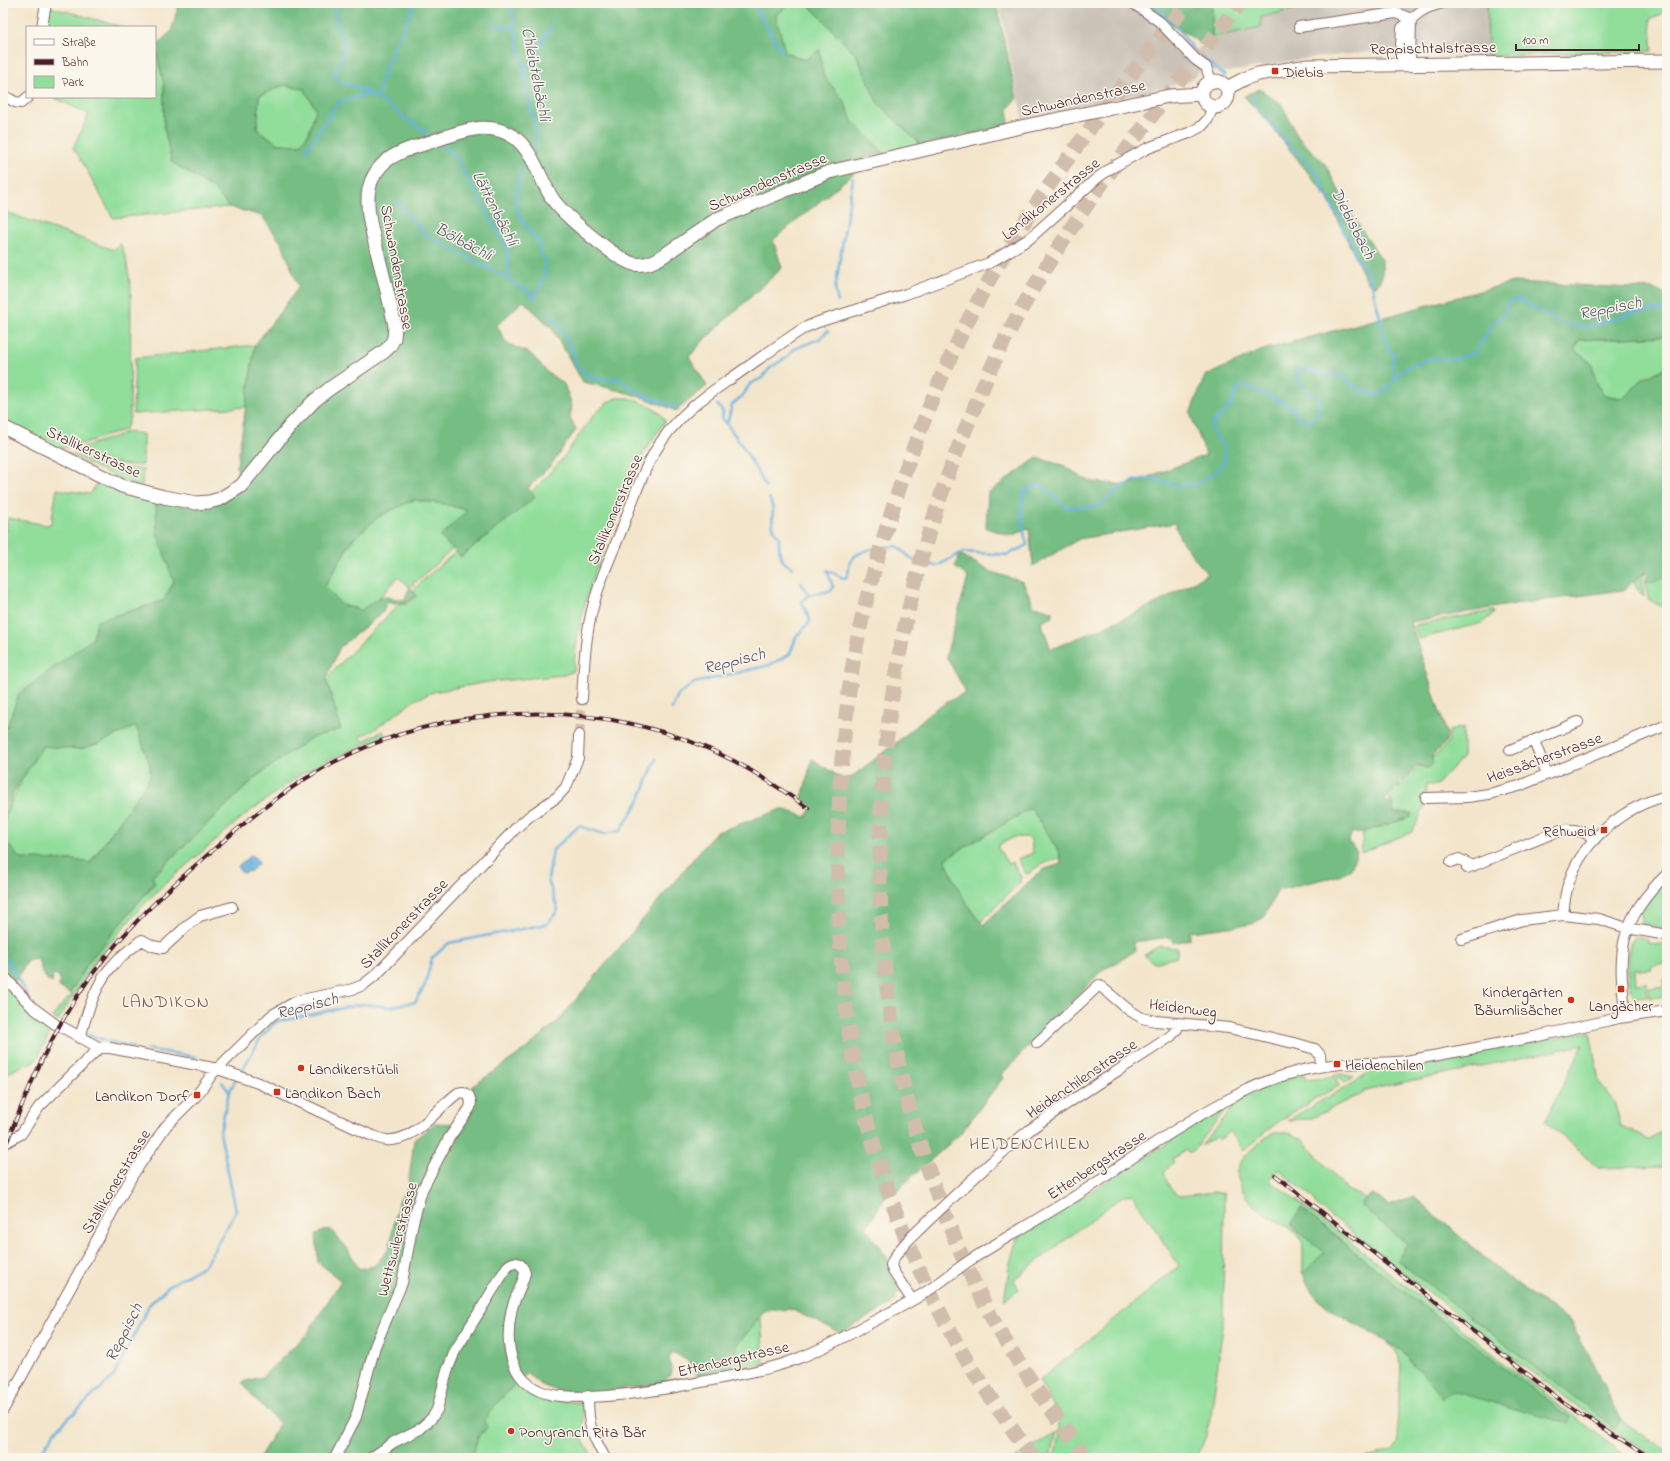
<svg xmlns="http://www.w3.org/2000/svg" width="1670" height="1461" viewBox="0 0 1670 1461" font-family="'Indie Flower',sans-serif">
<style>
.industrial{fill:#cbc3b8}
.green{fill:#91de9b;stroke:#6e7e63}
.forest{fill:#74bd83;stroke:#5f6e57;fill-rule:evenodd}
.water{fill:#69b2e0;stroke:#5a6886}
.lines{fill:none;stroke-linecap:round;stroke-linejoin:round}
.stream{stroke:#69b2e0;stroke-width:2.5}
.minor-tunnel{stroke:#d1bdab;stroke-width:10;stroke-dasharray:10 5;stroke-linecap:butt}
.highway-tunnel{stroke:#d1bdab;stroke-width:15;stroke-dasharray:15 8;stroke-linecap:butt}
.minor-casing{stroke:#856463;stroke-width:12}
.major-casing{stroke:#856463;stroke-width:15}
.minor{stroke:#fff;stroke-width:10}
.major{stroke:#fff;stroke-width:13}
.rail-casing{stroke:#4a1f2b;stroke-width:4}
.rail{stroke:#fbf7ec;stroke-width:2.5;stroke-dasharray:8;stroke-linecap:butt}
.poi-dot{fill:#c8321e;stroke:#fbf7ec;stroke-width:1.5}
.labels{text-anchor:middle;stroke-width:3;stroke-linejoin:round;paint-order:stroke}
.street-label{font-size:16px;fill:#4a1f2b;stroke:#fbf7ec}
.poi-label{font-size:16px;fill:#4a1f2b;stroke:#fbf7ec;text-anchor:start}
.water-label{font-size:17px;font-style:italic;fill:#55526a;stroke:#fbf7ec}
.neighbourhood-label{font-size:17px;letter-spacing:1px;fill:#815452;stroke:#fbf7ec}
.quarter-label{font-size:18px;letter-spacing:1px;fill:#815452;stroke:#fbf7ec}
</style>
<rect width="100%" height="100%" fill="#fbf7ec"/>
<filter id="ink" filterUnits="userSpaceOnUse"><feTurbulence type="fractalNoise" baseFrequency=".025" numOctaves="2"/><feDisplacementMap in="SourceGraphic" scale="8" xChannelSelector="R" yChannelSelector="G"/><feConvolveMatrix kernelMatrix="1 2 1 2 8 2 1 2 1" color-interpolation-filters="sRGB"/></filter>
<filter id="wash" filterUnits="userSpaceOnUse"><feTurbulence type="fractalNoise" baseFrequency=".012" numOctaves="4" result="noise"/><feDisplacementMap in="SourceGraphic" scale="16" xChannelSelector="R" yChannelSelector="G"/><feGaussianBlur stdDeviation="0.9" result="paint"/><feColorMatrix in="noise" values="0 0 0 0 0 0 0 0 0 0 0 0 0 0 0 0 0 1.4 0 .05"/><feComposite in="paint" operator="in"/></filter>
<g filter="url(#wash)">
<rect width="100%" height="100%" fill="#f3e5cb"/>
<path class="industrial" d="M999,3H1128L1196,51L1212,37L1261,27L1260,17L1292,10V3H1468L1469,5L1487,3L1488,56L1372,52L1301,59L1229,72L1201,70L1188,82L1023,120Z"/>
<path class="green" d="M791,3H807L857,56L877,102L921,145L884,153L852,121L844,101L822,75L820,50L805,60L785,52L775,15Z
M1214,3H1292V10L1261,17V27L1212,37V4Z
M1487,3H1665L1667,12L1650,19L1653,51L1488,56Z
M47,6L123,27H43Z
M155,48L164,84V128L172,162L214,189L229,207L113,218L80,158L73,148L89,114L52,97H155Z
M284,85L304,89L316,109L309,133L300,145L278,144L257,129L259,96Z
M3,211L114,250L120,243L126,258L131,289L130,416L127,427L124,430L69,448H55L3,422Z
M1667,336V368L1642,378L1629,394L1622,398L1603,395L1596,381L1591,363L1574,350L1579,340Z
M255,345L246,407L133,414L135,358Z
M616,398C620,398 625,398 629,398C638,400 665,412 665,422C651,441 638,460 629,482C625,493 621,505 617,516C596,567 576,616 574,671L564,675L488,682L433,692L415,700L374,730L360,736L363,741L383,731L385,736L328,760L300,775L245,815L160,888L136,913L95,960L58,1021L52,1017L72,994L70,993L89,961L155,883L152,877L257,776L311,738L341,729L326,678L400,603L407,604L416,596L413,590C427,576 441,564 456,552L461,557L535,497L531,492C542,481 553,470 563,458C577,440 594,407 616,398Z
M126,432L143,434V465C119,467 96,458 74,450L117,436Z
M65,452L109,466L125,469H143L142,487L126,482Z
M105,483L156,500L157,533L174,582L163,601L98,621L94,638L19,694L7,727L3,729V531H5L8,518L47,525L51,523L57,489L90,494L96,485Z
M413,500L444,504L468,510L440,537L453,549L410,587L398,577L381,596L361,610L342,605L325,587L351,541L378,517Z
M1645,572L1642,582L1644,597L1636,587L1634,580Z
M1667,577V610L1648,599L1645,582H1653Z
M1493,611L1494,613L1482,623L1418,639L1414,625Z
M136,726L150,765V778L90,863L74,860L20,859C15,853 5,844 3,837C0,813 30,766 43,746L80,749L100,743Z
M1463,727V757L1437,785H1426V804L1412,832L1361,853L1363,832L1411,817V813H1394L1392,802L1388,798L1420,766L1426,768L1433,763V757C1442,749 1451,745 1449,731Z
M1031,808L1060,854V858L1040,865L1028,874L1025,873L1018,859L1033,853L1031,840L1028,837H1014L997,846L1008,864L1012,862L1021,877L1020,882L980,923L958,891L945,859Z
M1667,880V929L1643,924L1641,921L1642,915L1640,914L1645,905Z
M1635,937L1648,939V943L1666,945L1667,964L1651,966L1652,969L1639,970V968L1635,969L1636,984L1646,983L1648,997L1635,998C1628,985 1623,948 1635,937Z
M1159,946L1177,948V957L1154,963L1144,955Z
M3,979L53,1027L36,1060L3,1075Z
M1664,980H1667V996L1650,998L1649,988L1664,986Z
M1590,1031L1599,1082L1614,1101L1621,1126L1650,1139L1667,1127V1166L1598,1168L1545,1121L1583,1045L1386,1086L1366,1091L1310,1119L1288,1120L1358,1080L1370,1071L1376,1069L1399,1067Z
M1342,1074L1353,1077L1344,1083L1340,1077L1336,1079L1339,1086C1305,1105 1272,1122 1244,1151L1230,1131L1219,1140L1217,1137L1201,1146L1242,1097L1265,1086L1301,1075L1305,1076V1080L1334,1077V1075Z
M1225,1107H1226V1109L1193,1151L1189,1154L1186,1150L1172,1159L1174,1162L1164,1172C1167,1181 1170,1193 1180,1196L1214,1192L1224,1194L1223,1326L1211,1415L1205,1438L1197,1458H1054C1064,1418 1059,1415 1039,1381L1179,1266L1132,1194L1123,1196L1014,1279L1019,1290L1004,1300L1010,1263L1017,1238Z
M1272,1133H1289L1303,1140L1347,1190L1367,1198L1360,1204L1407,1245L1397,1260L1615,1428L1621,1419L1630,1427L1667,1451V1458H1658L1599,1422L1566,1398L1315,1204L1314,1199L1278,1169L1269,1180L1321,1219L1507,1365L1628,1458H1364L1393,1450L1399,1441L1397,1426L1401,1367L1398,1355L1388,1343L1401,1350L1414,1365L1402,1290L1301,1208L1291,1225L1325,1252L1303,1273C1302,1263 1305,1244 1300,1237C1298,1232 1291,1229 1286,1226C1265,1213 1247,1207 1239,1181C1238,1178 1236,1173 1237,1170C1241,1156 1261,1141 1272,1133Z
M761,1316L764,1364L737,1370V1345Z
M518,1382C539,1402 554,1399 580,1403L584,1409L583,1441L593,1458H472L477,1440L482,1431L484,1432C484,1429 484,1425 484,1422C488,1408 507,1391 518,1382Z
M1056,1433L1050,1458H1014Z"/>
<path class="forest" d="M179,3H791L776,15L785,52L805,60L820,50L823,75L844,101L852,121L884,153L852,162L854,173L773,240L782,268L702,342L689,357L707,386L676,411C646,397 615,389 583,382L551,327L523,301L497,325L506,343L531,354L548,373L564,384L572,405L570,417L576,430L550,466L528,488L535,497L461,557L440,537L467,510L444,504L413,500L378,517L351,541L325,586L342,605L361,610L381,596L404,600L410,587L416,595L406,603H386L383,612L340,647L326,678L341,729L311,738L257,776L152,877L155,882L89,961L70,993L59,987L60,976L53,975L52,983C42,979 41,967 38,959L28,960L14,983L3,970V838L20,859L74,860L90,863L150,778V765L136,726L100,743L80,749L43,746L13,793L3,825V729L7,727L19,694L93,638L97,621L163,601L174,582L157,533L156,500L238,493L237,465L255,345L299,287L282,244L262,216L229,207L214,189L172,162L164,128V84L155,46L171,32ZM284,85L304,89L316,109L309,133L300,145L278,144L257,129L259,96Z
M807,3H996L1017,98L1008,109L1009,126L921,145L877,102L857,56Z
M1142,3H1214L1212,4V37L1200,43Z
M1260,89L1282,105L1298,137L1325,164L1351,214L1382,260V277L1376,286L1367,282L1326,195L1267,121L1244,96Z
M1513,282L1653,289L1667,295V336L1579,340L1574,350L1591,363L1596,381L1603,395L1621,398L1629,394L1642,378L1667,368V577L1653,582H1645L1648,574L1645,572L1624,590L1515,604L1410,622L1447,734C1447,745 1440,748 1432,755L1433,763L1430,767L1426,768L1419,765L1385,799L1386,802H1392L1394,813H1411V817L1363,832L1351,833L1349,842L1357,852L1351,869L1337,876L1278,890L1263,918L1252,924L1190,932V939L1173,943L1170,937L1134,942L1135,951L1113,965L1103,969L1001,1075L1003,1078L960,1134L896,1191L892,1187L866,1228L888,1259L889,1270L901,1292L896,1295V1301L841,1333L790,1309L765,1311L737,1345V1370L697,1375L688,1361L672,1352L669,1359C674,1372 673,1374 662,1383C630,1387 574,1399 544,1386C537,1383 532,1378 527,1373C512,1389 494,1402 484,1422L487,1426L484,1432L482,1431L477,1440L472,1458H259L280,1423L257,1402L242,1382L262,1377L307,1334L341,1281L318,1262L316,1234L330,1229L347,1248L359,1269L374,1266L389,1249L398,1203L408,1187L414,1140L435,1123L459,1124L473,1098V1086L526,1049L558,1021L715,833L782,809L806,817L812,807L802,798L812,759L846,781L895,744L935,709L966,692L946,656L968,577L955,567L960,554L989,571L1023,582L1034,606L1052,611L1053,616L1041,622L1051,649L1095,631L1155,604L1207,574L1180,539L1175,523L1079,539L1033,566L1029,528L1012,536L986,528L988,493L1037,458L1065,466L1082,478L1094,482L1127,485L1206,455L1190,413L1205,376L1263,350ZM1031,808L1060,854L1061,864L1045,869L1035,876L983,925C965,906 955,883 945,859Z
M1373,1194L1389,1206L1414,1197L1514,1283L1570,1320L1621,1419L1615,1429L1397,1260L1407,1245L1360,1204Z
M1301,1208L1402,1290L1571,1418L1568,1424L1452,1391L1443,1398L1401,1350L1328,1308C1316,1298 1308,1288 1303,1273L1324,1252L1291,1225Z"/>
<path class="water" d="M251,855L254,856L259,863L251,871L243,873L239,870L238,866Z"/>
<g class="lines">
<path class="stream" d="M333,3C333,20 346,34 344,53C343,59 337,67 334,73L338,82L353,86L369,93
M510,3L536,134L534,150
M753,3L782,53
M1151,3L1159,7L1171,24L1180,30L1185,39L1200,57L1206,60L1225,76
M493,25L515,28
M524,73L551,27
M1252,95L1260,110L1295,152L1302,156L1321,179L1324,194L1329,197L1334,211L1341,218L1343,232L1350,238L1355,256L1370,277L1387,346L1395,357L1392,365L1397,379
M377,98L386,66L415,3
M442,146L454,154L507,248L509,279L521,288L527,289L534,299
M307,149L338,103L370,93L427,133
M524,166L520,174L515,202L522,220L540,244V252L545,261L544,277L534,299
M396,201L424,234L509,279
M838,302L835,290L853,178
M545,313L558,322L575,356V364L590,378L618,379L643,395L674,407H679
M717,405L723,412L722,418L727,424
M766,487L743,447L727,424L732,405L743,395L750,384L762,378L770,368L787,357L794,349L819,339L828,331
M769,498C771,502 773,507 773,511C772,522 771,528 779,537C779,544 778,556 784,562C787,565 789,565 792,568
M801,583L809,595
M672,709L678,695L694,683L770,665L790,654L796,637L810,622C810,613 803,611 802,601L809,595L831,591L833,587L827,570L843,578L847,577C850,572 848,567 850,562C858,548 883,547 897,546L914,561L937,566L963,552L1007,555L1027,545C1022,526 1019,509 1025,490L1041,485L1068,508L1100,506L1118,489L1133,481L1151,478L1177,486L1198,484L1219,469L1225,459L1223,447L1212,431V424L1232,404L1237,389L1244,385L1293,407L1299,419L1310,422L1317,417L1320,399C1308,392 1298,387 1297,372L1305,368L1320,374L1339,375L1358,389L1376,395L1384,392L1406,368L1431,358L1455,359L1475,353L1492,325L1503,315L1509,302L1519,299L1564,325L1589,327L1632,313L1667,309
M3,957L8,961L27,995
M73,1027L78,1030
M85,1034L108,1041L133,1047
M146,1049L196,1057
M240,1074L261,1037L276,1022L362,1004L390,1007L415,1002L425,985L432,958L449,943L547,924L558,910L548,880L553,850L579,826L604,834L620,831L639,801L656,759
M222,1082L229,1092
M37,1458L58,1428L114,1376L149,1305L170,1285L205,1265L236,1211L220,1132L229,1092L237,1078"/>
</g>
</g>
<g filter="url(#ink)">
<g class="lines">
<path class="minor-tunnel" d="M579,735L582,699"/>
<path class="highway-tunnel" d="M1033,1458C999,1411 965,1363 939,1310C911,1256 886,1191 870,1132C849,1055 840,974 838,895C837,818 841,740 853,664C861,615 875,565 890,517C916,434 949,352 992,275C1048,178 1118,91 1187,3
M1086,1458C1053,1413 1020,1368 992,1318C971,1279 953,1236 937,1194C918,1141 901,1087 893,1031C861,830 888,622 964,433C976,404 988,374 1002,345C1066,220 1154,113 1240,3"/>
<defs>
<path id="minor" d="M1133,3L1160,22L1196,60L1206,67L1211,81
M42,27L46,3
M1299,27L1396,13L1411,19
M1400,64L1402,28C1416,14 1423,7 1443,3
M1410,64L1411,19
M3,95L15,102L21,103L28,97
M582,699C584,667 585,634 594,603C601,576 613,552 623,526C637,489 649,451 677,422C694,403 716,389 736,375C759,359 781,343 804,328L818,322L906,294L989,263L1029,239L1096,179L1111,168L1148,148L1189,133L1202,126L1208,119L1213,107
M1534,741L1547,774
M1510,750L1578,722
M1426,798L1467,797L1489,794L1519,786L1667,725
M1451,862L1459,859L1473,866
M1467,868L1561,830C1576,829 1582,830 1595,839
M1563,915C1564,904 1565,893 1569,882C1583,840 1624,806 1667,796
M1462,939L1522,920L1563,915L1599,919L1627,928L1667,935
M3,975L32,1007L55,1024
M1626,1017C1617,953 1618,921 1667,874
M62,1027L100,1048
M80,1038C86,1015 96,982 113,965C120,956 130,950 139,942L142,940L153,946L163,948L189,924L200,916L232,907
M1037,1043L1099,985L1129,1010L1142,1018L1156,1021L1229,1028L1298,1044L1315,1049L1320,1055L1321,1066
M3,1144L21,1134L39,1107L95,1052L100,1048H110L218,1069L258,1083L368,1134C374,1136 380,1139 386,1140C414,1143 437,1108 458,1093L463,1092L469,1096L471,1102L470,1108L449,1138L422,1190L413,1222L402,1283L375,1346L356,1417L335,1458
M912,1300L893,1271L891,1265C896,1249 920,1229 932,1217C963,1188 994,1158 1027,1132C1073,1097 1124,1068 1171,1036L1177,1029L1178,1023
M588,1396C588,1425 591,1433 605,1458
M3,1410L132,1176L166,1126L197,1095L213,1073L272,1015L297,1001L353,989L363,985L377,974L516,828L531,815L557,797L566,787L578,758L579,735
M371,1458L394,1442L420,1429L431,1419L437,1410L447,1371L455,1351L507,1267C514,1260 522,1262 525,1273C522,1287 513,1299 511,1313C504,1349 512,1387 553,1395C570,1398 590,1397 607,1396C647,1393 687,1385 726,1377C750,1372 776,1368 799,1358C821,1350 842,1338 863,1327C885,1315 908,1304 929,1290C943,1281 955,1270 969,1261C1012,1233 1057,1209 1099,1181C1108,1175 1116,1168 1126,1162C1159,1140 1197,1115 1233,1097C1267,1079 1302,1067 1341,1064C1363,1062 1385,1064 1406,1061L1534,1037L1619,1018L1667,1011"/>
<path id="major" d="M1202 94a13 13 0 1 1 26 0a13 13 0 1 1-26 0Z
M1227,88L1246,78L1258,74L1308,66L1667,61
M3,427L122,486L164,497L196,503L209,502L220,499L241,486L290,426L314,401L329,389L385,351L390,346L394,338L395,326C390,302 384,279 378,255C373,234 365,211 369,189C371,178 377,169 386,161C401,149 424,145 442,138C467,130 490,121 514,137C534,152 539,178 552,198C562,214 617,260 634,264C645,266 654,262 663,256L717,219L829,172L1012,129L1169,96L1202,94"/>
</defs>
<use href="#minor" class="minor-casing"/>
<use href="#major" class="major-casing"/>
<use href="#minor" class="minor"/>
<use href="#major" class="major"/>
<defs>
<path id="rail" d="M3,1152C24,1099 45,1046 76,998C112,941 161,895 212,851C249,818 288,787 332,763C456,698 610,697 734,761C760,775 784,791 808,808
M1275,1175L1563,1402L1649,1458"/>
</defs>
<use href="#rail" class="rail-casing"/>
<use href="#rail" class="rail"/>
</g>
</g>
<g class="poi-dot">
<rect x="1271" y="67" width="8" height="8" rx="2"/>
<rect x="1600" y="826" width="8" height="8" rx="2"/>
<rect x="1617" y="985" width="8" height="8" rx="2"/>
<circle cx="1571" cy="1000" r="4"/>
<rect x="1333" y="1060" width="8" height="8" rx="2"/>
<circle cx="301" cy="1068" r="4"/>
<rect x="273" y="1088" width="8" height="8" rx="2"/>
<rect x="193" y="1091" width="8" height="8" rx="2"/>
<circle cx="511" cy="1431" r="4"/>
</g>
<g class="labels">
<g class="street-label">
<text transform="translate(1433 47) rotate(-1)" y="6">Reppischtalstrasse</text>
<text transform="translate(1083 97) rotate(-12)" y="6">Schwandenstrasse</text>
<text transform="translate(767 181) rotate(-23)" y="6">Schwandenstrasse</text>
<text transform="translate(1050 198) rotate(-39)" y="6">Landikonerstrasse</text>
<text transform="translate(398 267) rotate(80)" y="6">Schwandenstrasse</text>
<text transform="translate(94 451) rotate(25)" y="6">Stallikerstrasse</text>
<text transform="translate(614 509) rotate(-67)" y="6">Stallikonerstrasse</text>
<text transform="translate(1544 757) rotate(-20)" y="6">Heissächerstrasse</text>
<text transform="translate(403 923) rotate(-46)" y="6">Stallikonerstrasse</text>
<text transform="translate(1183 1007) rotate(7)" y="6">Heidenweg</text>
<text transform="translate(1081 1078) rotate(-34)" y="6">Heidenchilenstrasse</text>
<text transform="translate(1096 1164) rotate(-33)" y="6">Ettenbergstrasse</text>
<text transform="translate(115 1181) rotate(-59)" y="6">Stallikonerstrasse</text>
<text transform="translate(396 1239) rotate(-75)" y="6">Wettswilerstrasse</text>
<text transform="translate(733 1358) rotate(-13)" y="6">Ettenbergstrasse</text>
</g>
<g class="poi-label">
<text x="1283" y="77">Diebis</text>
<text x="1596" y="836" text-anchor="end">Rehweid</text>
<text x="1563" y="997" text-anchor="end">Kindergarten<tspan x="1563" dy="18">Bäumlisächer</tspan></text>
<text x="1621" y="1011" text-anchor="middle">Langächer</text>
<text x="1345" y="1070">Heidenchilen</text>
<text x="309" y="1074">Landikerstübli</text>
<text x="285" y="1098">Landikon Bach</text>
<text x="189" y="1101" text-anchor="end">Landikon Dorf</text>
<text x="519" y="1437">Ponyranch Rita Bär</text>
</g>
<g class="water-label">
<text transform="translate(537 74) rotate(79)" y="6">Chleibtelbächli</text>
<text transform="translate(496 208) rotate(63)" y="6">Lättenbächli</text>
<text transform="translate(1354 223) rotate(63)" y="6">Diebisbach</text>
<text transform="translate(464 241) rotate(28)" y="6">Bölbächli</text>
<text transform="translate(1610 307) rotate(-11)" y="6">Reppisch</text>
<text transform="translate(734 660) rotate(-14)" y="6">Reppisch</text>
<text transform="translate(307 1005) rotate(-14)" y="6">Reppisch</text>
<text transform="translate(123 1332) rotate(-63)" y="6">Reppisch</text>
</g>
<g class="neighbourhood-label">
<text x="1030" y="1149">HEIDENCHILEN</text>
</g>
<g class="quarter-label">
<text x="166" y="1007">LANDIKON</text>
</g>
</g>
<rect width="1670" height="1461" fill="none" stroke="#fbf7ec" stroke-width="16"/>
<rect x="26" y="26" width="130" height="72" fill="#fbf7ec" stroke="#b4a19f"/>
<rect x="34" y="39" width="20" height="6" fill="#ffffff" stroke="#b4a19f"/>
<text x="62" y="46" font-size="12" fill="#4a1f2b">Straße</text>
<rect x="34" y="59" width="20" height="6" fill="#4a1f2b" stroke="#b4a19f"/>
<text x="62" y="66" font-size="12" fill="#4a1f2b">Bahn</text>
<rect x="34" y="76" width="20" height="12" fill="#91de9b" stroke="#b4a19f"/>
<text x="62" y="86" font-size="12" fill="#4a1f2b">Park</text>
<path d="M1516 44v6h123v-6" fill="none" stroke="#4a1f2b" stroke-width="2"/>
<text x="1522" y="44" font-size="12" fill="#4a1f2b" stroke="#fbf7ec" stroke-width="3" paint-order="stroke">100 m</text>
</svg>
